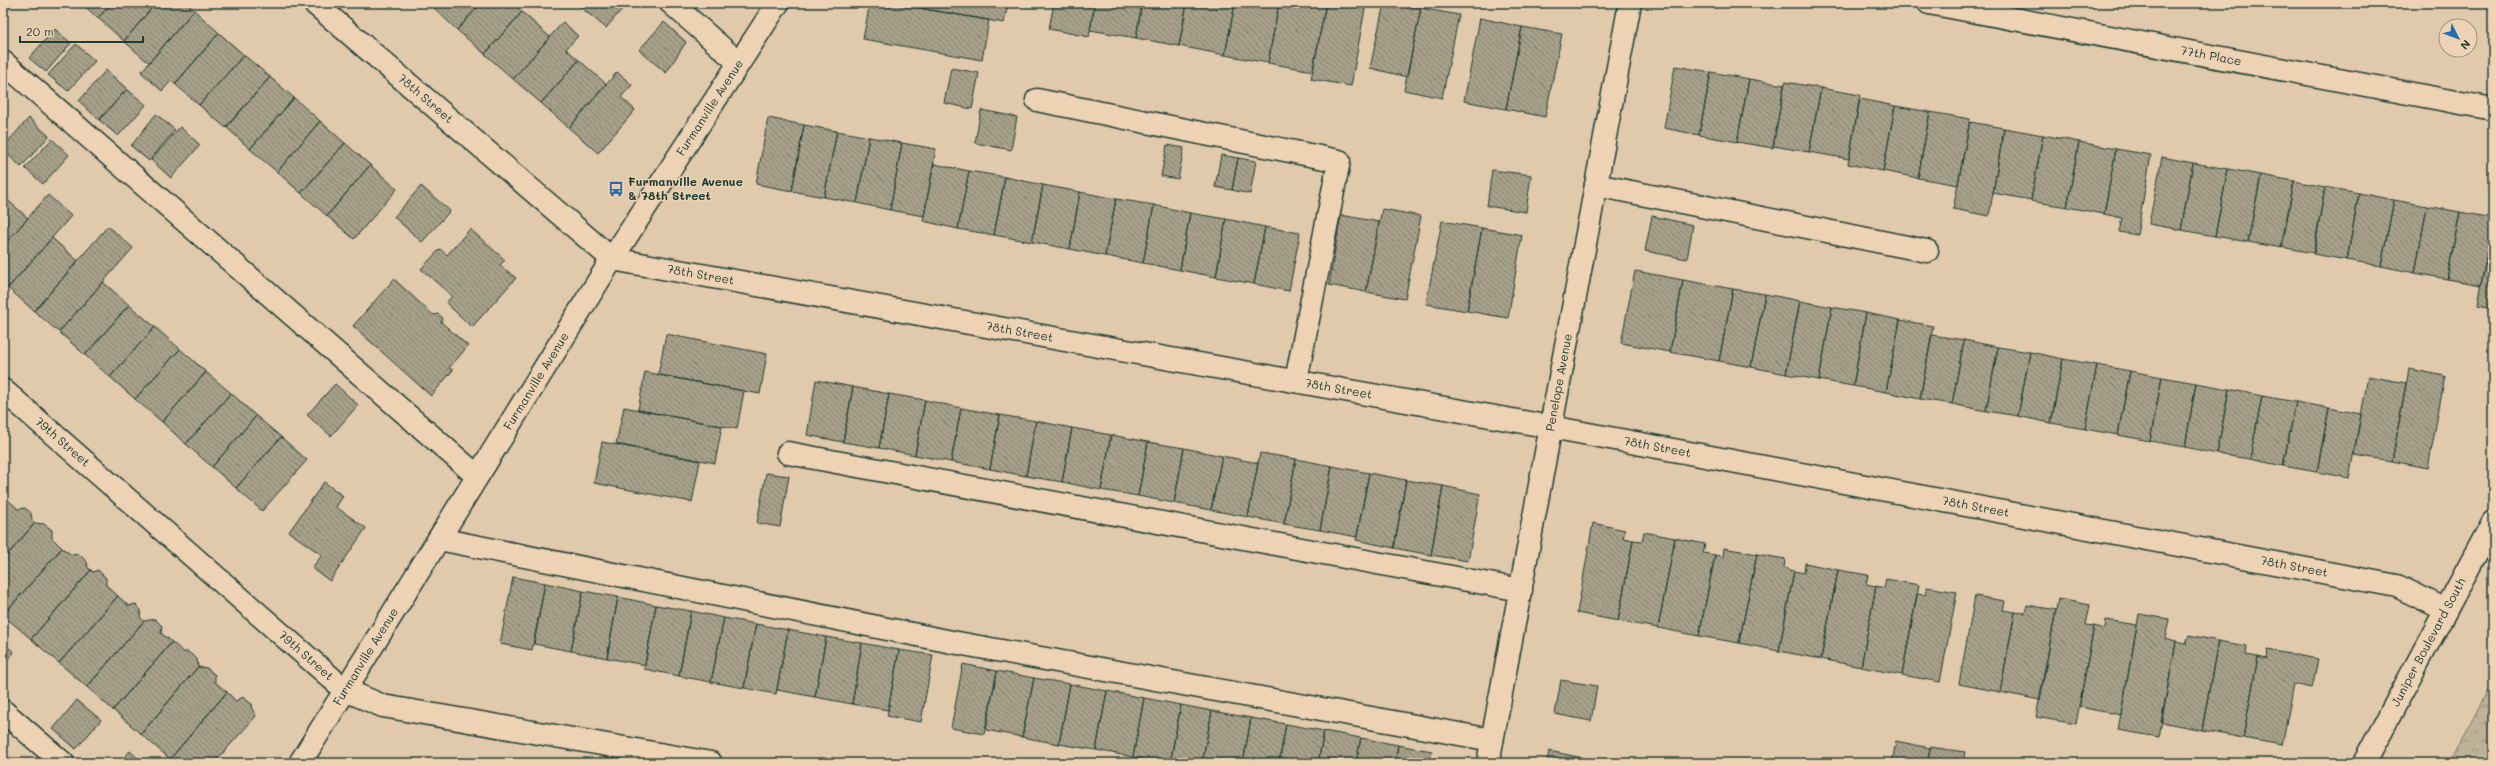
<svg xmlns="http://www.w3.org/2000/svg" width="2496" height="766" viewBox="0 0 2496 766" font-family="Mali,sans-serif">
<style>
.park{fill:url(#park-crowns);stroke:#707866}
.building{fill:url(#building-back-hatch);stroke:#1f3d34}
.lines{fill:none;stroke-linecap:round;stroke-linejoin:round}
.minor-casing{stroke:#1f3d34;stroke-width:25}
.minor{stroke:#edd2b4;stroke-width:22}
.labels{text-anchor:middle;stroke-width:3;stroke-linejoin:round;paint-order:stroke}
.street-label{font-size:12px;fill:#1f3d34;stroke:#edd2b4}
.poi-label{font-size:12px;font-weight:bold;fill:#1f3d34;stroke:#edd2b4;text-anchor:start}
</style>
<defs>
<pattern id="park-crowns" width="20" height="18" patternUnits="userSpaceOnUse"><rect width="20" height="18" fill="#c0b298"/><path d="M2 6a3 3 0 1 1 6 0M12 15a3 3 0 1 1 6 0" fill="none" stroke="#9b927d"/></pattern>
<pattern id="building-back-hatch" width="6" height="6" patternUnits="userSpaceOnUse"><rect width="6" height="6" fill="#a7a089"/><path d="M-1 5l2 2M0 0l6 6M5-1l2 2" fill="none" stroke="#878471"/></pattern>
</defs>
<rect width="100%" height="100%" fill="#e1c9ac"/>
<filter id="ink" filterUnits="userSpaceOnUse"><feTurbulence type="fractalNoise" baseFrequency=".025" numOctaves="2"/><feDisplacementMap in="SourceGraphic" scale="8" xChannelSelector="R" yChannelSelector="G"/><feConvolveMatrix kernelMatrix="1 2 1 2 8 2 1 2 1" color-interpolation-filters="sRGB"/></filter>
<g filter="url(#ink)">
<path class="park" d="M2493,681V763H2449Z"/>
<path class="building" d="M3,3H13L3,14Z
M81,3H112L98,18Z
M112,3H156L124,41L98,18Z
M156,3H186L194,10L149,63L124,41Z
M429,3H481L457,30Z
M481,3H512L522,12L485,54L457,30Z
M580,3H627L606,28L578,5Z
M870,3H890L989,20L982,60L863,39Z
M890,3H1008L1004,23Z
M1054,3H1095L1089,37L1049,29Z
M1095,3H1142L1136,38L1090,30Z
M1142,3H1187L1179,46L1136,38Z
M1187,3H1235L1225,55L1179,46Z
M1235,3H1279L1268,63L1225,55Z
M1279,3H1326L1313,71L1268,63Z
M1326,3H1366L1351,86L1311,79Z
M1384,3H1398L1421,8L1407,77L1370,68Z
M2472,3H2493V7Z
M1421,8L1459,15L1442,98L1404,90Z
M194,10L219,33L175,84L171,81L162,91L141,72Z
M522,12L550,37L513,79L485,54Z
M1480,18L1522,27L1506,109L1464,101Z
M563,22L578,36L566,49L579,60L541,103L513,79Z
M664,22L686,42L666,73L639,50Z
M1522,27L1562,34L1545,117L1506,109Z
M55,29L71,43L46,72L29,58Z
M219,33L244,55L199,105L175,84Z
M76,44L95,61L68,91L48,75Z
M244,55L270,77L226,128L199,105Z
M579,60L606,84L569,128L541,103Z
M1675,66L1711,72L1699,135L1664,128Z
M951,68L979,73L972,109L944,103Z
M106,70L127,89L99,120L79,101Z
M617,72L632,85L621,97L635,110L598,153L569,128Z
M1711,72L1749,79L1737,142L1699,135Z
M270,77L294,98L250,149L226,127Z
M1749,79L1784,85L1773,148L1737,142Z
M1785,82L1821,88L1809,152L1773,146Z
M1821,88L1860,95L1849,159L1809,152Z
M127,89L146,105L118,136L99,120Z
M294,98L320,121L277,172L250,149Z
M1860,99L1895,106L1883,171L1848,164Z
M1895,106L1930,112L1918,178L1883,171Z
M981,110L1017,117L1011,150L975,143Z
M1930,112L1970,119L1958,185L1918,178Z
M156,114L175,130L149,161L131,146Z
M29,118L49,136L21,167L3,150V147Z
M768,118L804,125L792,191L756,184Z
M320,121L345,143L301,193L277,172Z
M1970,122L2004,128L1989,216L1953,209Z
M804,125L837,131L824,197L792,191Z
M180,127L200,145L171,178L151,160Z
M2004,128L2043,135L2031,200L1993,193Z
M837,131L869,137L857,203L824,197Z
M2043,135L2079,142L2067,207L2031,201Z
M869,137L902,143L890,210L857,203Z
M52,139L69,155L43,184L25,168Z
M2079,142L2116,149L2104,214L2067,207Z
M345,143L370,165L327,216L301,193Z
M902,143L936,149L924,216L890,210Z
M1167,145L1184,148L1178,179L1161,176Z
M2116,149L2151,155L2137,235L2119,232L2122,218L2104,214Z
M1221,155L1238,158L1232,190L1215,187Z
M2162,157L2193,163L2181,230L2149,224Z
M1238,158L1256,161L1250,194L1232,190Z
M2193,163L2228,169L2215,236L2181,230Z
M934,164L969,171L958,229L923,221Z
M370,165L397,189L354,239L327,216Z
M2228,169L2261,175L2248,242L2215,236Z
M1492,170L1531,175L1526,212L1487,206Z
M969,171L1005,177L994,235L958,229Z
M2261,175L2294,181L2282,248L2248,242Z
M1005,177L1043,185L1032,242L994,235Z
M2294,181L2325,187L2314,253L2281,247Z
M1043,185L1080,192L1070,249L1032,242Z
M421,186L450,211L422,242L394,217Z
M2325,187L2359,193L2347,260L2313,254Z
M1080,192L1116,199L1105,256L1070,249Z
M2359,193L2394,200L2381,266L2347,260Z
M48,195L71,216L8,288L3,284V246Z
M3,196L28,218L3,246Z
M1116,199L1154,205L1143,263L1105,256Z
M2394,200L2427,206L2415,273L2381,266Z
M1154,205L1190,213L1180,270L1143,263Z
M2427,206L2460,212L2447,279L2415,273Z
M1382,209L1421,216L1405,299L1366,292Z
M2460,212L2493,218L2481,285L2447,279Z
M1190,213L1226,219L1216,277L1180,270Z
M1341,215L1379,222L1366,292L1329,285Z
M1652,216L1693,225L1687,259L1645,251Z
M1226,219L1265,227L1254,284L1216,277Z
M2493,220V308L2478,305Z
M1442,221L1482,228L1467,311L1426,304Z
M108,226L133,248L59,332L34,311Z
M1265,227L1300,233L1289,291L1254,284Z
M1482,228L1522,235L1508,318L1467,311Z
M470,229L505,260L500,265L516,278L472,327L446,303L452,296L421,269L440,249L447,255Z
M52,238L78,261L34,311L8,288Z
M1635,271L1683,280L1670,352L1621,343Z
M394,279L433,315L438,314L443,318L441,322L468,346L449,368L453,370L431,396L353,326Z
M1683,280L1733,289L1719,361L1670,352Z
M103,282L129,305L85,355L59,332Z
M1733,289L1765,294L1751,367L1719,361Z
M1765,294L1800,301L1786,374L1751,367Z
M1800,301L1832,307L1819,380L1786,374Z
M129,305L155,327L110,377L85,355Z
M1832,307L1866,313L1853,386L1819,380Z
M1866,313L1900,320L1886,392L1853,386Z
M1900,320L1933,326L1920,399L1886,392Z
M155,327L180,349L135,399L110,377Z
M666,334L767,354L760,394L658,375Z
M1932,335L1964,340L1952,404L1920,399Z
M1964,340L1998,347L1986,411L1952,404Z
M1998,347L2030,352L2018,416L1986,411Z
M180,349L206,372L162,422L135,399Z
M2030,352L2063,359L2051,423L2018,416Z
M2063,359L2097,365L2085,429L2051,423Z
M2097,365L2130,371L2118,435L2085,429Z
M2409,369L2445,376L2428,468L2392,461Z
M2130,371L2162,377L2150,441L2118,435Z
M206,372L231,393L186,444L162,422Z
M645,372L744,391L737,429L638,410Z
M2368,376L2406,383L2392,461L2354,455Z
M2162,377L2196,383L2185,447L2150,441Z
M816,380L853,387L843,442L807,435Z
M2196,383L2229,389L2217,454L2185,447Z
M335,384L358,405L331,436L307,415Z
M853,387L889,394L879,448L843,442Z
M2229,389L2262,396L2250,459L2217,454Z
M231,393L256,416L212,467L186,444Z
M889,394L925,400L915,455L879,448Z
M2262,396L2296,402L2283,466L2250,459Z
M925,400L961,408L951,462L915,455Z
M2296,402L2329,408L2317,472L2283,466Z
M624,407L722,426L715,463L616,444Z
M961,408L1000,415L990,469L951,462Z
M2329,408L2361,414L2349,478L2317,472Z
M1000,415L1036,421L1026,476L990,469Z
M256,416L281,437L236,488L212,467Z
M1036,421L1072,428L1062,482L1026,476Z
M1072,428L1111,435L1101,490L1062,482Z
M1111,435L1148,442L1138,496L1101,490Z
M281,437L307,460L262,511L236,488Z
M602,442L700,461L692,502L594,483Z
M1148,442L1184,448L1174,503L1138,496Z
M1184,448L1222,456L1211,510L1174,503Z
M1260,453L1296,459L1284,524L1248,517Z
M1222,456L1258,463L1248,517L1211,510Z
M1296,459L1332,466L1320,530L1284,524Z
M1332,466L1369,473L1357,537L1320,530Z
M766,473L789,476L780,527L757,523Z
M1369,473L1406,480L1394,548L1356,540Z
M1406,480L1443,486L1431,555L1394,548Z
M324,482L343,496L336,507L366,528L330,581L312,568L322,555L289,532Z
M1443,486L1480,494L1468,561L1431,555Z
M3,496L8,500L3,505Z
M8,500L18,509L25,508L31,513L32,520L35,523L3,560V505Z
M35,523L44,524L52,530V538L62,548L3,615V560Z
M1593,523L1625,530L1623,538L1633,540L1618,621L1577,613Z
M1644,532L1675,538L1658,628L1618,621L1633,540L1642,541Z
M1675,538L1705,544L1703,553L1715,555L1699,636L1658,628Z
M62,548L72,555L79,554L87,562L88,568L91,570L31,639L3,615Z
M1724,548L1757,554L1739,643L1699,636L1715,555L1723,557Z
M1757,554L1785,559L1784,568L1794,571L1779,651L1739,643Z
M1805,563L1838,570L1821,659L1779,651L1794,571L1804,573Z
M91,570L93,572L98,570L106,578V585L118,596L59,663L31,639Z
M1838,570L1868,575L1866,584L1876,586L1861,667L1821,659Z
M513,577L545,583L532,650L500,644Z
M1886,579L1919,585L1902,675L1861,667L1876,586L1884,588Z
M545,583L583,591L571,651L534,644Z
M1927,587L1957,592L1940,682L1902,675L1917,594L1925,595Z
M583,591L618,597L607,658L571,651Z
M118,596L129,606L135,604L141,610L140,617L144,621L87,687L59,663Z
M1975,596L2005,601L2003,610L2015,612L2000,692L1959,684Z
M618,597L656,605L645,665L607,658Z
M2058,599L2090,605L2086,625L2094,626L2076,724L2036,717Z
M656,605L691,611L679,676L644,669Z
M2027,605L2056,610L2040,700L2000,692L2015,612L2025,613Z
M691,611L724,618L711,682L679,676Z
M2139,614L2169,619L2165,639L2176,642L2159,737L2118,730Z
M724,618L756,624L744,688L711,682Z
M155,619L162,626L161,633L172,642L113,710L87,687L144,621Z
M2106,620L2137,625L2121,715L2079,707L2094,626L2105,629Z
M756,624L788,630L776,694L744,688Z
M788,630L826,637L815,697L777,690Z
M2189,635L2218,641L2202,730L2161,722L2176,642L2186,644Z
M826,637L862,643L852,704L815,697Z
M2218,641L2247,646L2246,655L2258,657L2243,738L2202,730Z
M172,642L183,652H188L197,659L198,667L141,734L113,710Z
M3,643L14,652L3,665Z
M862,643L899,650L888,710L852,704Z
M899,650L933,655L921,722L887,716Z
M2268,650L2318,659L2312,688L2294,684L2282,745L2243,738L2258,657L2267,659Z
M963,664L997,671L984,734L951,728Z
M198,667L207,668L215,675V682L227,692L170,759L141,734Z
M997,671L1034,678L1022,737L986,730Z
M1034,678L1070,684L1059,744L1022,737Z
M1561,680L1597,686L1591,721L1555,714Z
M1070,684L1107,691L1096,750L1059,744Z
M1107,691L1144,698L1133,757L1096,750Z
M227,692L236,701L243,697L253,705L251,707L256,716L214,763H174L170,759Z
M1144,698L1181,705L1170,763L1133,757Z
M77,700L101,720L76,749L53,729Z
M1181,705L1212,711L1202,763H1170Z
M1212,711L1251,718L1243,763H1202Z
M1251,718L1286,724L1279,763H1243Z
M1286,724L1324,731L1318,763H1279Z
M1324,731L1361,738L1356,763H1318Z
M1361,738L1398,745L1395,763H1356Z
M1896,741L1930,748L1927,763H1892Z
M1398,745L1432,751L1429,763H1395Z
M1930,747L1965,752L1963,763H1928Z
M130,751L143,763H119Z
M1549,751L1593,760V763H1547Z
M1593,760L1612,763H1593Z"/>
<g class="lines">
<defs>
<g id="minor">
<path id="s1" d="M314,3L612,259L1551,427L2397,586L2446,610"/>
<path d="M671,3L739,63"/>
<path id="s2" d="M1929,3L2493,109"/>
<path d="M3,62L477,476"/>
<path d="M1037,100L1339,161L1296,381"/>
<path d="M1596,185L1927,251"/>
<path id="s3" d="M3,390L345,690L383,706L711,763"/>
<path d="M788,453L1521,590"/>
<path d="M439,539L952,642L1492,740"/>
<path d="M3,711L63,763"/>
<path id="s4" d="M300,763L612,259L778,3"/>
<path id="s5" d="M1488,763L1630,3"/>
<path id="s6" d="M2364,763L2493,522"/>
</g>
</defs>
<use href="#minor" class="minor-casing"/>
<use href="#minor" class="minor"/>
</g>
</g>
<defs>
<symbol id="bus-bare" viewBox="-9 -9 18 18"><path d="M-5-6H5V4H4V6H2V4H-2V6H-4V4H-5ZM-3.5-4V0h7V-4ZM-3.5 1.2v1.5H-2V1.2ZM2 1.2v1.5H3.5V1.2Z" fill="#1f6fb2" stroke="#edd2b4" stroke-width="2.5" paint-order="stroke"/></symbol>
</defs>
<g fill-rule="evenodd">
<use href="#bus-bare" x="605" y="178" width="22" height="22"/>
</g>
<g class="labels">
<g class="street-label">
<text dy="4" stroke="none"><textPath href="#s2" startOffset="287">77th Place</textPath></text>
<text dy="4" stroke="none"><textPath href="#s1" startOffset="147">78th Street</textPath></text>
<text dy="4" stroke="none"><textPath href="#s4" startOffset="773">Furmanville Avenue</textPath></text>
<text dy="4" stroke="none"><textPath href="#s1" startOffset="483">78th Street</textPath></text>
<text dy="4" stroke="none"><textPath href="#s1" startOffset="807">78th Street</textPath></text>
<text dy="4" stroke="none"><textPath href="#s4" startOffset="449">Furmanville Avenue</textPath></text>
<text dy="4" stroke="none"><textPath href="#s5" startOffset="387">Penelope Avenue</textPath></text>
<text dy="4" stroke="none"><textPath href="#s1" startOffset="1131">78th Street</textPath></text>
<text dy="4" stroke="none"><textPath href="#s3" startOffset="79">79th Street</textPath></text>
<text dy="4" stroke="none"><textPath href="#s1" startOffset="1455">78th Street</textPath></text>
<text dy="4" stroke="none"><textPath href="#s1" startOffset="1779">78th Street</textPath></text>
<text dy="4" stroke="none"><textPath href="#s1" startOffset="2103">78th Street</textPath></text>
<text dy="4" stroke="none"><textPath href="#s6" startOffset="137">Juniper Boulevard South</textPath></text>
<text dy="4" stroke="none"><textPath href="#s3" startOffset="403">79th Street</textPath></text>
<text dy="4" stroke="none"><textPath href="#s4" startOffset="125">Furmanville Avenue</textPath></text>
</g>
<g class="poi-label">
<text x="628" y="186">Furmanville Avenue<tspan x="628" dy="14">&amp; 78th Street</tspan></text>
</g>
</g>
<rect width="2496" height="766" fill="none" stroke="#edd2b4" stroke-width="16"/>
<rect x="8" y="8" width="2480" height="750" fill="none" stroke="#1f3d34" stroke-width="1.5" filter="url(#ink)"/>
<g transform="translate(2458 38) rotate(132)"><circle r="19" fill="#edd2b4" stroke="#9b9681"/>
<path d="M0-3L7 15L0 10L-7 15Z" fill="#1f6fb2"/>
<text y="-6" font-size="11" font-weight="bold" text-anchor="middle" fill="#1f3d34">N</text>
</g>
<path d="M20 36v6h123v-6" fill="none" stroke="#1f3d34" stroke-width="2"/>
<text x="26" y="36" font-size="12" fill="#1f3d34" stroke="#edd2b4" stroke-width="3" paint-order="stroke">20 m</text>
</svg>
